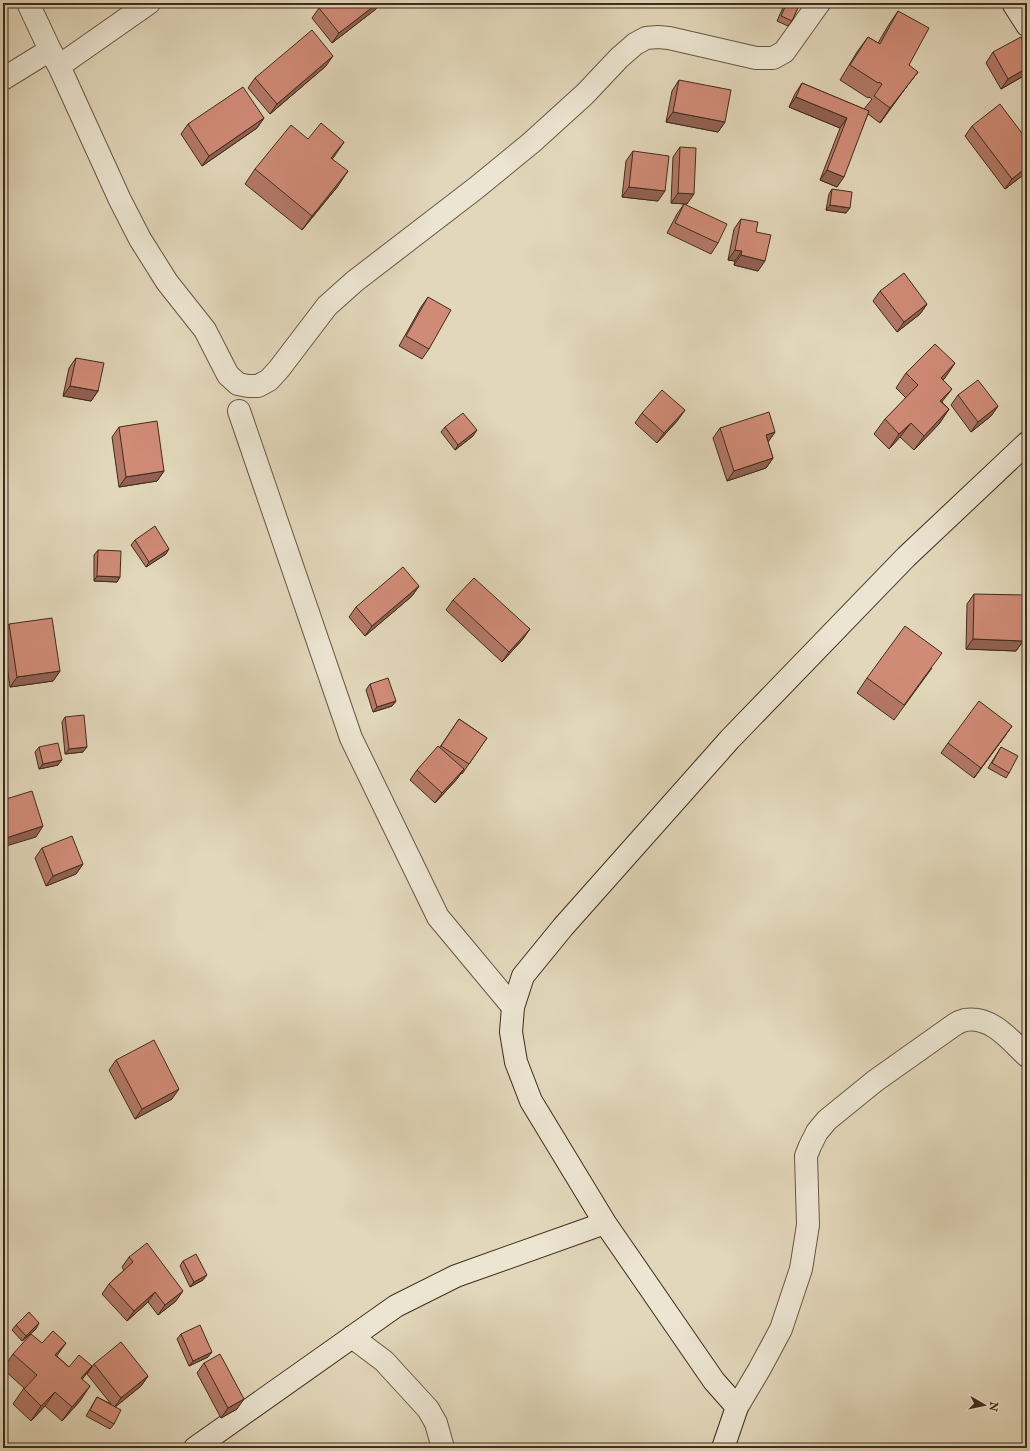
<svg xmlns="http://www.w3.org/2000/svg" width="1030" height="1451" viewBox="0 0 1030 1451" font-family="'IM FELL English',serif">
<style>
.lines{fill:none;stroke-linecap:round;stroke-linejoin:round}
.street-casing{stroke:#685744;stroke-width:24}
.secondary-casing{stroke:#3f2c1c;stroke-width:24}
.street{stroke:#ece5d2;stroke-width:22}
.secondary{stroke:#ece5d2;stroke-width:22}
.wall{fill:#b37866;stroke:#3f2c1c}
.shaded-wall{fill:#926153;stroke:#3f2c1c}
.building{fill:#d08b77;stroke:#3f2c1c}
</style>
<rect width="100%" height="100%" fill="#e2d7ba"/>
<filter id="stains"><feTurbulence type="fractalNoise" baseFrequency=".005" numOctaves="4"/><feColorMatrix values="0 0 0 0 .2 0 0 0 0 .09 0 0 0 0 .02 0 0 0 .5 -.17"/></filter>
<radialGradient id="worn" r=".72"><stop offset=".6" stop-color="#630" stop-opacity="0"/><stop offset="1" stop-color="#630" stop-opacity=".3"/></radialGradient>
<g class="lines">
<defs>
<path id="street" d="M28,3L50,50L59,66L120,200L140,239L167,282L205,330L228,375L238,384L248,386H258L269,380L279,369L327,306L355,281L476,188L531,143L585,94L619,58L635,44L646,38L658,37L669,38L756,58H773L784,52L819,3
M59,66L149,3
M3,79L50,50
M239,411L351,738L438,917L513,1007
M352,1337L384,1361L428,1409L436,1423L443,1448
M737,1407L759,1370L781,1329L801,1269L808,1225L806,1156L810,1146L817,1132L827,1120L875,1081L954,1025C957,1023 961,1021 965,1020C992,1016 1010,1040 1027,1056"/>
<path id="secondary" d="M1013,3L1027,25
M195,1448L396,1306L456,1276L605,1223
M723,1448L737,1407L714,1381L605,1223L531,1101L516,1062L511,1032L513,1007L523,976L563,927L730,739L906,557L1027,443"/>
</defs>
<use href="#street" class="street-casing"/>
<use href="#secondary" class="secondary-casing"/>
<use href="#street" class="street"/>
<use href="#secondary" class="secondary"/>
</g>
<path class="wall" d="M785,3H800L792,21L788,26L777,21Z
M319,8L376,9L332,43L312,18Z
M898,11L909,65L907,86L880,123L868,114L837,187L820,180L840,128L789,107L795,94L802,83L864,109L872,99L869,97L868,98L840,80L857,52L868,37L878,43L888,26Z
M993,52L1027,74L1001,89L986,63Z
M326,66L270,114L248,88L255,78Z
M679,80L725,122L718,132L666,122L672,91Z
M264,118L257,128L202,166L181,134L188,124Z
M972,126L1027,172L1005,189L965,136Z
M680,147L687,204H684L718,243L711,254L667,233L677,214L684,204L671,203L673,157Z
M633,151L658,201L622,197L626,161Z
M332,159L338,186L302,230L245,184L255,169Z
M832,189L846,213L826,210L829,194Z
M741,219L756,232L758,271L734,265L735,261L728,260L734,229Z
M880,291L927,304L920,314L897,332L873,301Z
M428,297L429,349L422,359L399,346L421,307Z
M76,358L98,391L91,401L63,396L69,368Z
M906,373L945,378L943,380L942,402L949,409L939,424L914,450L900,437L889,449L874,434L885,419L906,398L896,388Z
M958,395L998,406L991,416L971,432L951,405Z
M642,413L678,420L657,443L635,423Z
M119,427L164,471L157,481L119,487L112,437Z
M445,427L473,436L455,450L441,432Z
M720,428L775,432L768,442L773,458L766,468L727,481L713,438Z
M135,540L166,554L146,567L131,545Z
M98,550L120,577L117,582L94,581V555Z
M419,586L412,596L365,636L349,617L356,607Z
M974,594L1023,641L1016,651L966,649L967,604Z
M453,600L523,639L502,662L446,610Z
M9,624L60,671L53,681L10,687L3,639V633Z
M932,668L894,720L857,693L867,678Z
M370,684L396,701L392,706L373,712L366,690Z
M65,717L83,752L65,754L62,722Z
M459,719L487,738L462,774L461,773L457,779L435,803L410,780L417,770L440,747Z
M1005,736L974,778L941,753L948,743Z
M39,747L58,765L39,769L35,752Z
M1001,747L1009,773L1006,778L988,768Z
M42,848L83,864L76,874L46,886L35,858Z
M116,1060L172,1099L135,1119L109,1070Z
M129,1257L176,1301L158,1315L148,1302L127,1321L102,1294L109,1284L124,1270L122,1267Z
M183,1261L203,1280L190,1287L180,1266Z
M16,1325L36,1329L22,1341L12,1330Z
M181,1334L208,1357L189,1366L177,1339Z
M13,1354L57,1356L69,1367L92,1366L82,1379L80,1401L62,1421L45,1406L31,1421L13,1404L24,1388L3,1369Z
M204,1363L237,1409L221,1418L197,1373Z
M94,1364L148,1376L141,1386L115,1407L114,1424L110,1429L86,1416L97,1397L111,1404L87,1374Z"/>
<path class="shaded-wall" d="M378,3H380L376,9L332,43L339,33Z
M333,56L326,66L270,114L277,104Z
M1027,68V74L1001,89L1008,79Z
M918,72L907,86L880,123L890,108Z
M796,97L847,118L840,128L789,107Z
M673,112L725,122L718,132L666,122Z
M264,118L257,128L202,166L209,156Z
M344,142L334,157L321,172L331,158Z
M1027,167V172L1005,189L1012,179Z
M827,170L844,177L837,187L820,180Z
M348,171L338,186L302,230L312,216Z
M629,187L665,191L658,201L622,197Z
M678,193L694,194L687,204L671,203Z
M830,205L850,208L846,213L826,210Z
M735,250L742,251L735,261L728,260Z
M741,255L765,261L758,271L734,265Z
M927,304L920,314L897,332L904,322Z
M955,363L945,378L931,393L941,378Z
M70,386L98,391L91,401L63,396Z
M952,389L941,403L940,401Z
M998,406L991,416L971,432L978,422Z
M949,409L939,424L914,450L924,436Z
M685,410L678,420L657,443L664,433Z
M911,423L900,437L889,449L899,434Z
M477,430L473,436L455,450L458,445Z
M775,432L768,442L766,435Z
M773,458L766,468L727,481L734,471Z
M164,471L157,481L119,487L126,477Z
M169,549L166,554L146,567L149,562Z
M97,576L120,577L117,582L94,581Z
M419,586L412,596L365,636L372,626Z
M530,629L523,639L502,662L509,652Z
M973,639L1023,641L1016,651L966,649Z
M60,671L53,681L10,687L17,677Z
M396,701L392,706L373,712L377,707Z
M1012,726L1005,736L974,778L981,768Z
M87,747L83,752L65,754L69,749Z
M62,760L58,765L39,769L43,764Z
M464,769L457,779L435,803L442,793Z
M43,826L36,837L3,847V839Z
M83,864L76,874L46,886L53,876Z
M179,1089L172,1099L135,1119L142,1109Z
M207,1275L203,1280L190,1287L194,1282Z
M183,1291L176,1301L158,1315L165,1305Z
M155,1292L148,1302L127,1321L134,1311Z
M39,1323L36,1329L22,1341L26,1336Z
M66,1343L56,1357L55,1355Z
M212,1352L208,1357L189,1366L193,1361Z
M92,1366L81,1381V1378Z
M148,1376L141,1386L114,1408L121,1398Z
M90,1386L80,1401L62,1421L72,1407Z
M55,1392L45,1406L31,1421L41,1406Z
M244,1399L237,1409L221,1418L228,1408Z"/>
<path class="building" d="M325,3H378L339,33L319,8Z
M787,3H800L792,21L781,16Z
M898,11L929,28L909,65L918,72L890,108L874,96L882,84L879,82L878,83L850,65L868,37L880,44Z
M312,30L333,56L277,104L255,78Z
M1021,37L1027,49V68L1008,79L993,52Z
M679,80L731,90L725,122L673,112Z
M802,83L869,111L844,177L827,170L847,118L796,97Z
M243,87L264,118L209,156L188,124Z
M1000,104L1027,140V167L1012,179L972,126Z
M321,123L344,142L331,158L348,171L312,216L255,169L291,125L308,139Z
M680,147L696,148L694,194L678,193Z
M633,151L669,156L665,191L629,187Z
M832,189L852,192L850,208L830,205Z
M684,204L727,224L718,243L675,223Z
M741,219L758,222L756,232L771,235L765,261L741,255L742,251L735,250Z
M3,233L6,240L3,241Z
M904,273L927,304L904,322L880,291Z
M428,297L451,310L429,349L406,336Z
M935,344L955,363L941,378L952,389L940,401L949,409L924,436L911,423L899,434L885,419L918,385L906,373Z
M76,358L104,363L98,391L70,386Z
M978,380L998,406L978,422L958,395Z
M662,390L685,410L664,433L642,413Z
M769,412L775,432L766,435L773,458L734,471L720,428Z
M463,413L477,430L458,445L445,427Z
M157,421L164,471L126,477L119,427Z
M155,526L169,549L149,562L135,540Z
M98,550L121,551L120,577L97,576Z
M403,567L419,586L372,626L356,607Z
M474,578L530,629L509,652L453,600Z
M974,594L1025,595L1023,641L973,639Z
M52,618L60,671L17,677L9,624Z
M905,626L942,653L904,705L867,678Z
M388,678L396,701L377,707L370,684Z
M979,701L1012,726L981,768L948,743Z
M84,715L87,747L69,749L65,717Z
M459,719L487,738L469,764L441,746Z
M58,743L62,760L43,764L39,747Z
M438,746L464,769L442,793L417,770Z
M1001,747L1018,756L1009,773L992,763Z
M32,791L43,826L3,839V800Z
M72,836L83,864L53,876L42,848Z
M154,1040L179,1089L142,1109L116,1060Z
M147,1243L183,1291L165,1305L155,1292L134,1311L109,1284L133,1262L129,1257Z
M196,1254L207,1275L194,1282L183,1261Z
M29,1312L39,1323L26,1336L16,1325Z
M200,1325L212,1352L193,1361L181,1334Z
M53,1331L66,1343L55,1355L69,1367L79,1355L92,1366L81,1378L90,1386L72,1407L55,1392L41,1406L24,1389L37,1375L13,1354L31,1334L42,1343Z
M121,1342L148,1376L121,1398L94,1364Z
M220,1354L244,1399L228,1408L204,1363Z
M97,1397L121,1410L114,1424L90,1410Z
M272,1446L273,1448H268Z"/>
<rect width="1030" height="1451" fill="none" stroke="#e2d7ba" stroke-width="16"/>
<rect x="4" y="4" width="1022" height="1443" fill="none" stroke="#3f2c1c" stroke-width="2"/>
<rect x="8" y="8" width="1014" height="1435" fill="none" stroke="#3f2c1c"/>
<g transform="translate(984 1405) rotate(99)" stroke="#ece5d2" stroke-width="3" paint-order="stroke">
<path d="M0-3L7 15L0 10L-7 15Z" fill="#3f2c1c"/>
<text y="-6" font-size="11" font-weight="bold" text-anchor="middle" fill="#3f2c1c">N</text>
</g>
<rect width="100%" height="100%" filter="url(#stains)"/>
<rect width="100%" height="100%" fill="url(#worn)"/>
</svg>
